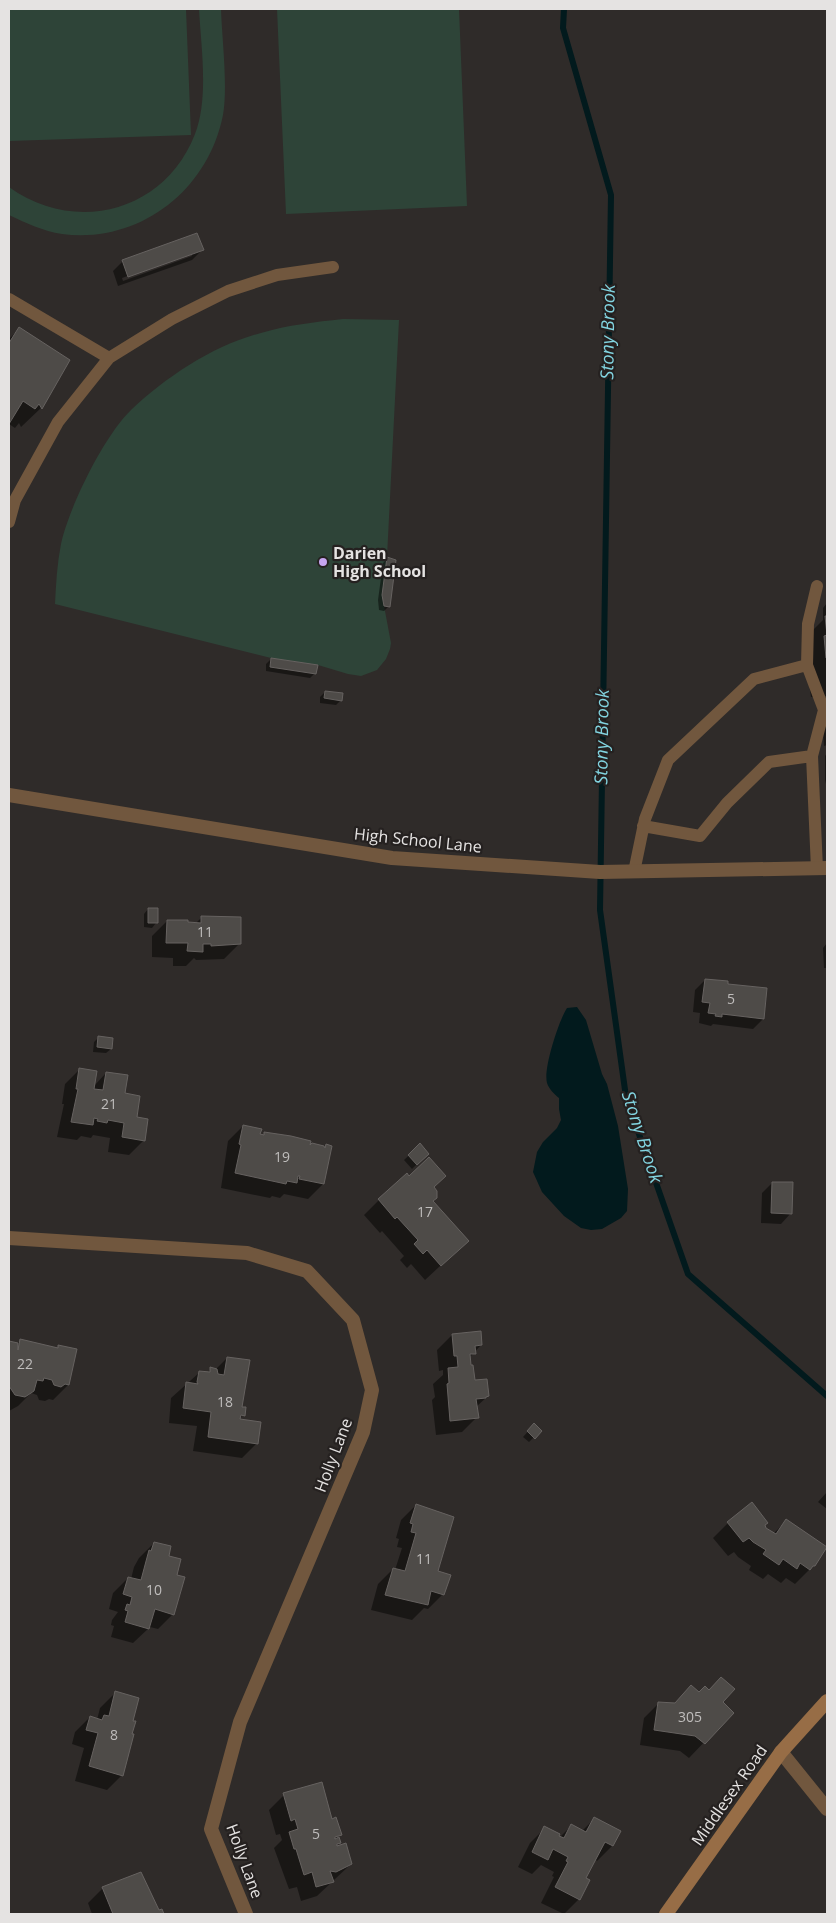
<svg xmlns="http://www.w3.org/2000/svg" width="836" height="1923" viewBox="0 0 836 1923" font-family="'Open Sans',sans-serif">
<style>
.green{fill:#2e4438}
.water{fill:#021a1d}
.shadow{fill:#0007;fill-rule:evenodd}
.lines{fill:none;stroke-linecap:round;stroke-linejoin:round}
.stream{stroke:#021a1d;stroke-width:6}
.building{fill:#4e4b48;stroke:#666260}
.service{stroke:#71573e;stroke-width:12}
.minor{stroke:#71573e;stroke-width:14}
.secondary{stroke:#976d46;stroke-width:14}
.poi-dot{fill:#c6a6f0;stroke:#252120;stroke-width:2}
.labels{text-anchor:middle;stroke-width:4.5;stroke-linejoin:round;paint-order:stroke}
.number-label{font-size:14px;fill:#bfbdbc}
.poi-label{font-size:16px;font-weight:bold;fill:#e5e3e2;stroke:#252120;text-anchor:start}
.street-label{font-size:16px;fill:#e5e3e2;stroke:#252120}
.water-label{font-size:18px;font-style:italic;fill:#82d4e0;stroke:#252120}
</style>
<rect width="100%" height="100%" fill="#2f2b29"/>
<path class="green" d="M9,9H186L191,135L9,141Z
M199,9H221C222,39 228,86 223,115C208,191 139,244 62,234C43,231 26,223 9,215V187C75,235 165,212 195,134C209,98 201,47 199,9Z
M277,9H459L467,206L286,214Z
M343,319L399,320L387,557L382,595L391,643L390,649L386,659L377,670L361,676L348,674L318,665L271,658L55,604C56,584 57,564 61,544C69,507 104,436 131,410C166,377 214,345 261,333C288,325 315,322 343,319Z"/>
<path class="water" d="M577,1007L586,1020L602,1074L607,1084L618,1126L628,1189L627,1211L621,1218L602,1229L591,1230L581,1228L564,1216L542,1192L533,1172L537,1152L543,1142L557,1128L561,1120L559,1109V1098C554,1094 549,1089 547,1083C543,1069 559,1020 567,1008Z"/>
<path class="shadow" d="M202,250L192,260L118,286L113,271L123,261ZM192,253V256L123,281L122,278Z
M19,329L69,361L41,408L21,427L19,423L15,428L9,424V339Z
M387,559L389,606L384,611L379,610L378,600L383,563Z
M827,603V696L811,697L805,656L806,637L823,620V608Z
M271,659L315,673L310,678L266,671V664Z
M325,692L341,700L336,705L320,703V697Z
M827,713V745L824,746L822,718Z
M827,753V788L825,780V756Z
M148,909L156,923L152,928L144,927V914Z
M202,917L239,944L224,959L196,960L194,958L186,966H173V958L152,957V936L167,921L195,924Z
M827,943V968H824L823,948Z
M705,980L727,985L763,1019L753,1029L713,1024L711,1026L699,1023L700,1013L693,1012L695,990Z
M99,1037L111,1049L106,1053L93,1052L94,1042Z
M80,1069L94,1086L106,1073L124,1094L144,1140L129,1155L108,1152L110,1138L93,1135L91,1138L81,1136L77,1140L57,1137L64,1104H62L65,1084Z
M243,1126L259,1135L262,1136L265,1133L308,1148L326,1146L323,1184L308,1199L284,1194L280,1198L272,1196L270,1198L221,1188L228,1141Z
M420,1145L428,1153L412,1169L404,1160Z
M409,1177L433,1187L432,1201L467,1241L425,1280L411,1264L407,1268L400,1260L404,1256L382,1231L380,1233L364,1215L379,1200Z
M772,1183L791,1213L781,1224L761,1223L762,1193Z
M452,1335L481,1345L469,1358L470,1367L473,1381L488,1396L476,1407L477,1417L462,1432L436,1435L432,1400L435,1397L433,1384L443,1375V1370L439,1371L437,1350Z
M21,1340L57,1349L59,1346L76,1350L68,1385L53,1400L49,1399L45,1401L39,1400L37,1395L31,1393L18,1406L9,1411V1342L17,1344Z
M227,1358L243,1415L239,1420L257,1443L242,1458L193,1451L197,1426L169,1423L171,1398L200,1372L207,1373L211,1369L215,1370Z
M534,1425L540,1431L529,1442L523,1437Z
M827,1492V1509L818,1502Z
M416,1505L443,1594L428,1609L424,1608L412,1620L371,1610L378,1584L393,1569L395,1570L402,1548L397,1547L399,1539L396,1538L401,1520Z
M786,1521L814,1565L795,1584L786,1578L781,1583L768,1574L763,1579L749,1570L751,1566L738,1557L734,1552L728,1556L713,1538L728,1523L763,1526L773,1534Z
M154,1543L167,1557L175,1576L173,1614L158,1629L150,1627L133,1643L111,1637L114,1626L111,1625L112,1620L118,1612L109,1609L113,1593L128,1578L131,1579L134,1567L139,1558Z
M115,1693L131,1722L122,1775L107,1790L75,1781L84,1748L72,1744L75,1732L90,1717L97,1720L100,1708Z
M699,1693L721,1702L732,1713L689,1758L680,1751L640,1745L644,1718L659,1703L674,1705Z
M284,1795L331,1820L340,1835L338,1837L340,1843L334,1848L351,1864L317,1896L301,1901L297,1887L289,1889L274,1848L282,1840L280,1834L276,1835L269,1810Z
M594,1819L619,1831L612,1846L597,1861L595,1859L585,1879L579,1899L564,1914L541,1903L554,1877L552,1876L554,1872L541,1865L532,1874L518,1867L530,1843L545,1828L556,1841L571,1826L582,1831Z
M103,1888L158,1912L161,1911L163,1914H92L88,1903Z"/>
<g class="lines">
<path class="stream" d="M564,9L563,28L611,195L600,910L626,1097L688,1274L827,1396"/>
</g>
<path class="building" d="M197,233L204,250L128,277L122,260Z
M19,327L70,360L42,409L39,404L35,409L23,401L9,424V343Z
M387,557L396,560L390,607L384,606L382,595Z
M825,616H827V658H826L824,636L827,635Z
M271,658L318,665L316,674L270,667Z
M325,691L343,693L342,701L324,698Z
M148,908H158V923H148Z
M201,916L241,917V944L211,946V944H203V952L187,951L188,943H166L167,920H188V922L201,923Z
M705,979L728,981V984L767,988L764,1019L722,1014V1017L715,1016L716,1014L708,1013L710,1003L702,1002Z
M98,1036L113,1038L112,1049L97,1047Z
M79,1068L97,1071L94,1089L103,1090L106,1072L128,1075L125,1093L140,1096L137,1117L148,1119L145,1141L122,1137L124,1123L108,1120L107,1123L97,1121L98,1119L94,1118L93,1125L71,1122L78,1089H76Z
M243,1125L262,1129L260,1134L264,1135V1132L291,1136L311,1141L310,1145L312,1143L324,1146L325,1148L326,1144L332,1146L324,1184L299,1179L300,1176H298L297,1183L287,1181L286,1184L235,1173L241,1145L239,1144Z
M420,1143L429,1154L417,1165L408,1155Z
M429,1157L446,1176L434,1187L437,1191V1198L433,1201L469,1241L441,1266L427,1250L423,1254L414,1244L418,1240L397,1217L395,1219L378,1199L407,1173L409,1176Z
M772,1182H793L792,1214L771,1213Z
M481,1331L482,1345L475,1346L476,1354H470L471,1365H473L475,1380L487,1379L489,1396L486,1397V1398L476,1399L479,1418L450,1421L447,1384L449,1383L448,1368L458,1367L457,1356H454L452,1334Z
M20,1339L58,1348V1345L77,1349L69,1385L65,1384L61,1387L54,1385L52,1380L44,1378L43,1381L37,1380L34,1391L25,1397L15,1395L9,1386V1341L18,1343V1350Z
M227,1357L250,1360L242,1407H246L245,1416L241,1415L240,1419L261,1422L258,1444L208,1437L211,1412L183,1408L186,1382L198,1384L197,1382L199,1371L210,1372V1367L217,1369L218,1374L224,1375Z
M534,1423L542,1431L535,1439L527,1431Z
M752,1502L768,1523L765,1525L766,1528L776,1534L786,1519L827,1547L815,1566H813L810,1570L800,1563L797,1569L783,1559L779,1565L763,1554L766,1550L753,1542L749,1538L743,1542L727,1522Z
M416,1504L454,1517L438,1571L451,1575L444,1595L431,1591L428,1605L385,1595L393,1568L405,1571L416,1533L411,1532L413,1524L410,1523Z
M154,1542L171,1546L169,1556L181,1559L177,1575L185,1577L174,1615L155,1609L149,1629L125,1622L128,1611L125,1610L127,1604L130,1605L132,1597L123,1594L128,1577L141,1580L149,1550L151,1551Z
M721,1677L735,1689L723,1702L734,1713L705,1744L695,1736L654,1730L658,1702L675,1703L691,1685L699,1692L705,1686L709,1690Z
M115,1691L139,1698L133,1721H136L132,1734H134L123,1776L89,1766L98,1733L86,1730L90,1716L102,1720L104,1715L109,1716Z
M322,1782L332,1819L336,1817L342,1835L335,1837V1839L339,1837L341,1843L337,1844V1846L346,1843L352,1864L336,1872L330,1871L334,1882L316,1887L312,1872L304,1875L296,1849H294L289,1832L298,1829L295,1819L291,1821L283,1793Z
M594,1817L621,1831L613,1846L605,1842L586,1878L590,1880L580,1900L555,1887L568,1862L566,1861L568,1857L553,1849L548,1860L532,1852L544,1826L560,1834L559,1836L564,1838L571,1824L586,1832Z
M141,1872L159,1910L162,1909L164,1914H113L102,1887Z"/>
<g class="lines">
<path class="service" d="M9,299L109,358
M9,522L15,500L58,422L109,358L172,319L228,291L277,275L333,267
M817,586L808,624L807,665L824,710L812,756L817,869
M643,826L700,836L727,803L769,762L812,756
M634,872L645,819L668,760L754,679L807,665"/>
<path class="minor" d="M9,795L392,858L600,872L827,868
M9,1238L247,1253L307,1271L353,1320L372,1390L363,1432L240,1722L211,1829L246,1914
M781,1752L827,1809"/>
<path class="secondary" d="M666,1914L781,1752L827,1701"/>
</g>
<circle class="poi-dot" cx="323" cy="562" r="5"/>
<g class="labels">
<g class="number-label">
<text x="205" y="937">11</text>
<text x="731" y="1004">5</text>
<text x="109" y="1109">21</text>
<text x="282" y="1162">19</text>
<text x="425" y="1217">17</text>
<text x="25" y="1369">22</text>
<text x="225" y="1407">18</text>
<text x="424" y="1564">11</text>
<text x="154" y="1595">10</text>
<text x="690" y="1722">305</text>
<text x="114" y="1740">8</text>
<text x="316" y="1839">5</text>
</g>
<g class="poi-label">
<text x="333" y="559">Darien<tspan x="333" dy="18">High School</tspan></text>
</g>
<g class="street-label">
<text transform="translate(418 840) rotate(6)" y="6">High School Lane</text>
<text transform="translate(333 1455) rotate(-69)" y="6">Holly Lane</text>
<text transform="translate(729 1795) rotate(-55)" y="6">Middlesex Road</text>
<text transform="translate(245 1861) rotate(70)" y="6">Holly Lane</text>
</g>
<g class="water-label">
<text transform="translate(608 332) rotate(-89)" y="6">Stony Brook</text>
<text transform="translate(602 737) rotate(-89)" y="6">Stony Brook</text>
<text transform="translate(642 1137) rotate(72)" y="6">Stony Brook</text>
</g>
</g>
<rect width="836" height="1923" fill="none" stroke="#e5e3e2" stroke-width="20"/>
</svg>
